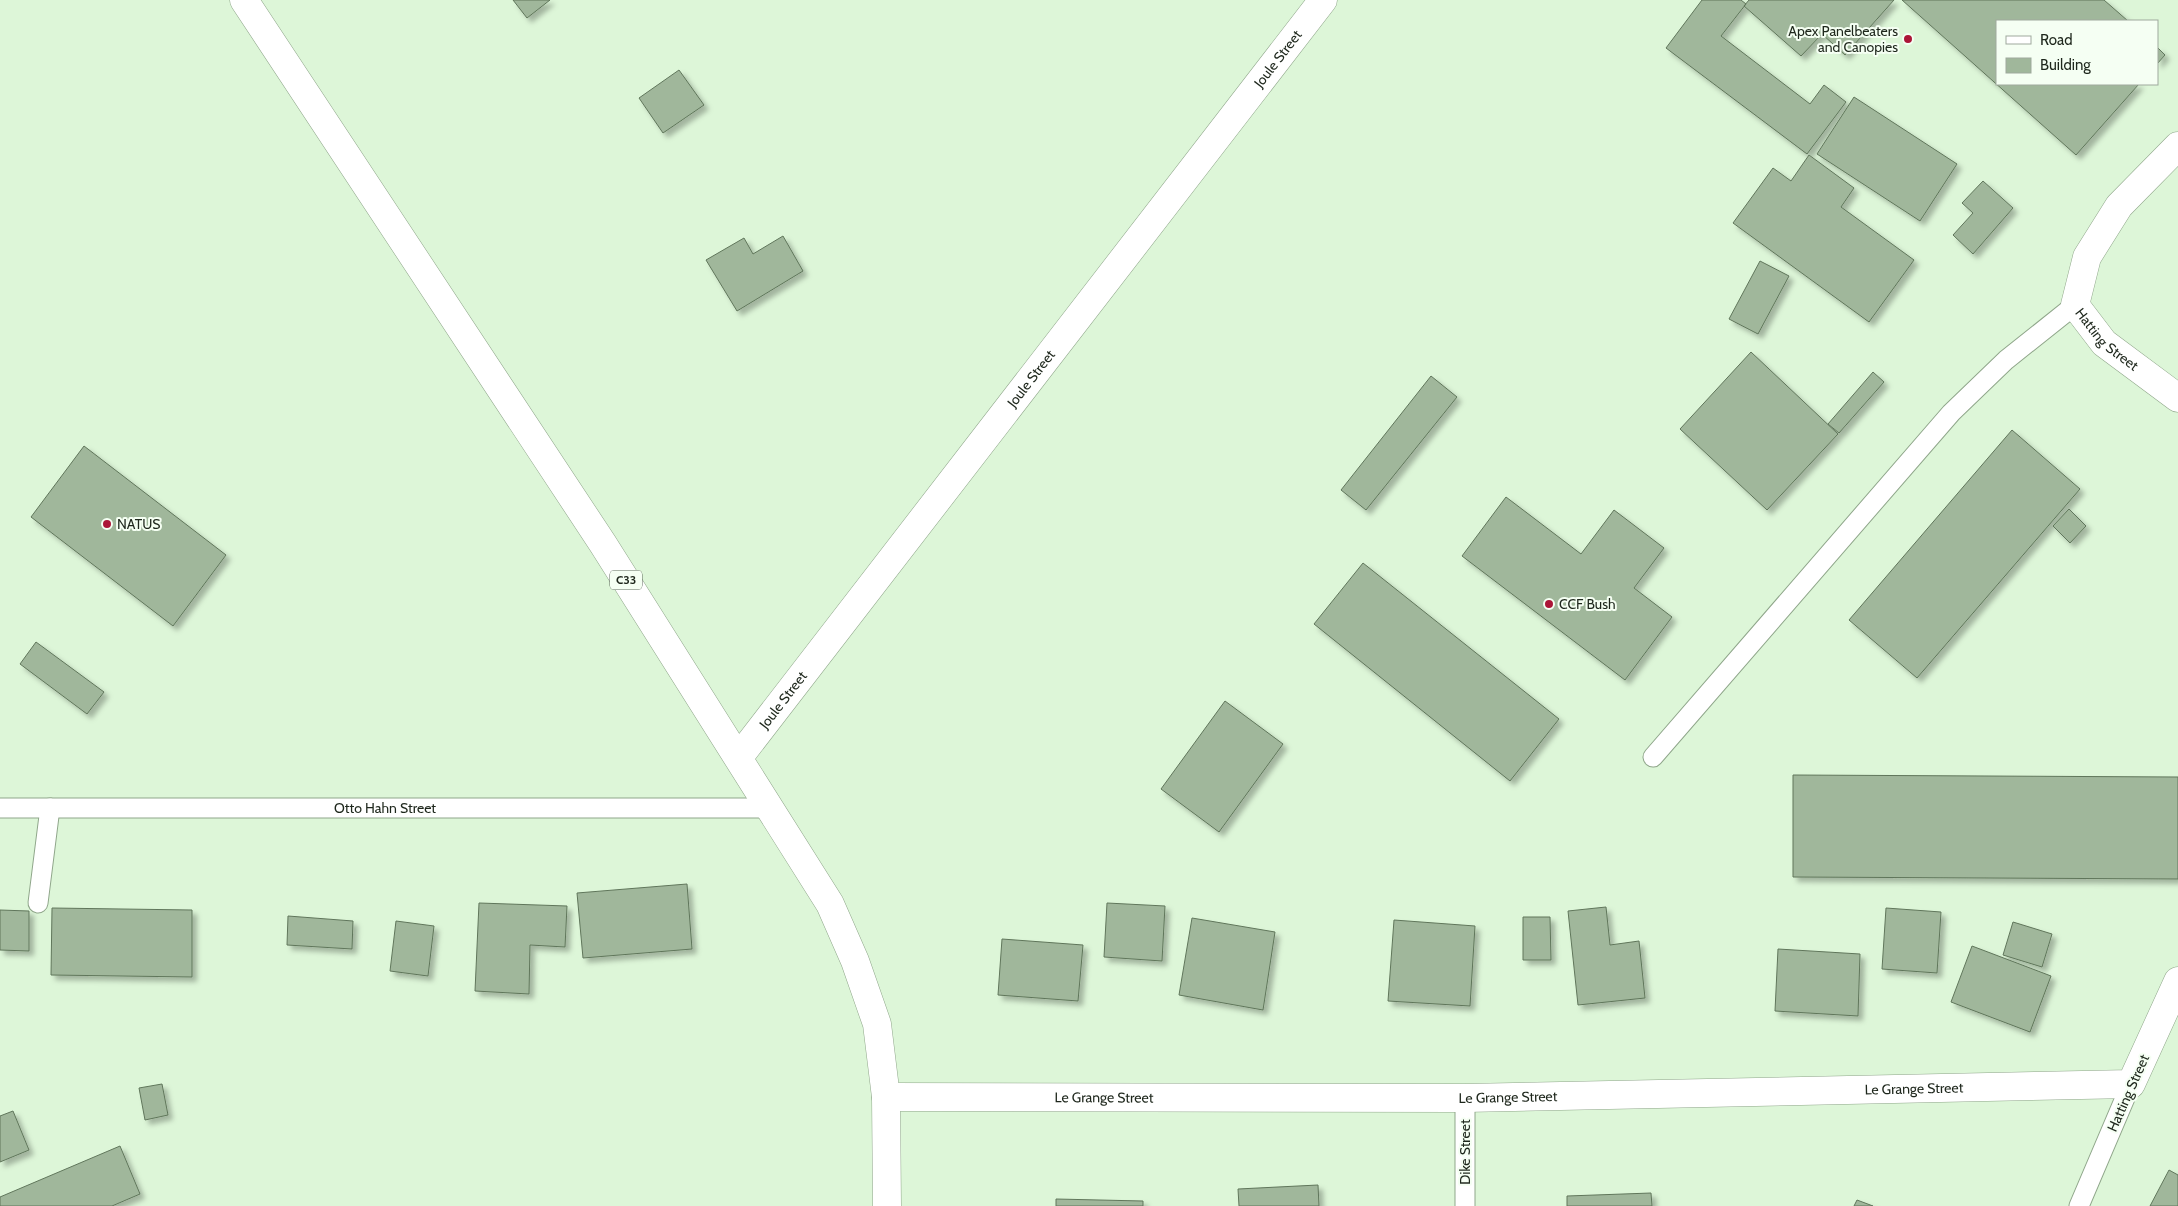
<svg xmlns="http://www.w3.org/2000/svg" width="2178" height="1206" viewBox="0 0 2178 1206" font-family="Cabin,sans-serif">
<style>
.building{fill:#a0b79b;stroke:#60765b;filter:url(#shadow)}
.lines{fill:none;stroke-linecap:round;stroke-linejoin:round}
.service-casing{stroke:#8fa68a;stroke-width:21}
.minor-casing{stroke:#8fa68a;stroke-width:29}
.primary-casing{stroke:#8fa68a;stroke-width:29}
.service{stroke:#fff;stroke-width:19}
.minor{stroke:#fff;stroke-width:28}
.primary{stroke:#fff;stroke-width:28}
.poi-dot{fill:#ab1537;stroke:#f5fff3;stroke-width:2}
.labels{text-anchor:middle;stroke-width:4;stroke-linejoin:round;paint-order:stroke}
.shield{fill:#f5fff3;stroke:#5e685c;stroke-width:1}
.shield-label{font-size:12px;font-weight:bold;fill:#1e271c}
.poi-label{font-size:14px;fill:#1e271c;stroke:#f5fff3;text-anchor:start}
.street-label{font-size:14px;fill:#1e271c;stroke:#f5fff3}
</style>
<defs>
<filter id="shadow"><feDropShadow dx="4.5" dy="4.5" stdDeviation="2.5" flood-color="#0004"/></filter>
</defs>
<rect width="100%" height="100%" fill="#ddf6d8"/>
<path class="building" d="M513,0H550L527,18Z
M1702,0H1741L1746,4L1721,36L1810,104L1824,85L1846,102L1807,154L1666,48Z
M1749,0H1894L1845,55L1822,34L1801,56L1744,6Z
M1902,0H2104L2128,21H1997V84H2139L2076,155Z
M2157,47L2165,55L2157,64Z
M679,70L704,105L663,133L639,98Z
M1854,97L1957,164L1920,221L1817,154Z
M1809,155L1854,188L1841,207L1914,260L1869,322L1733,223L1773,168L1791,181Z
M1983,181L2013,208L1973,254L1953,235L1973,213L1962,203Z
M783,236L803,271L737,311L706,260L744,238L753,254Z
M1760,261L1789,276L1758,334L1729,319Z
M1751,352L1838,434L1767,510L1680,429Z
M1873,372L1884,382L1839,433L1828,424Z
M1431,376L1457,397L1366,510L1341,490Z
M2012,430L2080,489L1917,678L1849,620Z
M84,446L226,555L173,626L31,517Z
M1506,497L1581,554L1614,510L1664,548L1634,588L1672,617L1625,680L1462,556Z
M2069,509L2086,526L2070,543L2053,526Z
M1363,563L1559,719L1510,781L1314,624Z
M36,642L104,692L87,714L20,664Z
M1225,701L1283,744L1219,832L1161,789Z
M1793,775L2178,777V879L1793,877Z
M687,884L692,949L583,958L577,893Z
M479,903L567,906L565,947L530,945L529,994L475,991Z
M1107,903L1165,906L1162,961L1104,957Z
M1606,907L1610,945L1639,941L1645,998L1578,1005L1568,911Z
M52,908L192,910V977L51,975Z
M1886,908L1941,912L1937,973L1882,969Z
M0,910L29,911V951L0,950Z
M288,916L353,921L352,949L287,945Z
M1523,917H1550L1551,960H1523Z
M1192,918L1275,932L1263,1010L1179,995Z
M1394,920L1475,926L1470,1006L1388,1001Z
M396,921L434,926L428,976L390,971Z
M2013,922L2052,934L2042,967L2003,955Z
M1002,939L1083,945L1078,1001L998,995Z
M1972,946L2051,976L2030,1032L1951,1002Z
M1778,949L1860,954L1858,1016L1775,1011Z
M162,1084L168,1115L145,1120L139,1088Z
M13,1111L29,1150L0,1162V1116Z
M120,1146L140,1194L112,1206H0V1197Z
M2169,1170L2178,1175V1206H2150Z
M1318,1185L1319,1206H1239L1238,1189Z
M1651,1193L1652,1206H1567V1196Z
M1056,1199L1143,1201V1206H1056Z
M1857,1200L1873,1206H1854Z"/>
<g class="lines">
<defs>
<g id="service">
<path d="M1653,757L1951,413L2006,360L2075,305"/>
<path id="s1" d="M0,808H770"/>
<path d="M38,903L50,808"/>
<path d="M1465,1098V1206"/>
<path d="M2079,1206L2131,1084"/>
</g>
<g id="minor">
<path id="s2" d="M2178,146L2119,206L2087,257L2075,305L2104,343L2178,398"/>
<path id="s3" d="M739,757L1323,0"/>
<path id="s4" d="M886,1097L1465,1098L2131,1084L2178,981"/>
</g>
<path id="primary" d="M244,0L603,544L830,904L855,961L877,1024L886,1097L887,1206"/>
</defs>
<use href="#service" class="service-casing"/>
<use href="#minor" class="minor-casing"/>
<use href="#primary" class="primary-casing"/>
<use href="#service" class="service"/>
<use href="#minor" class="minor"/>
<use href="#primary" class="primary"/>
</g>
<g class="poi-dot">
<circle cx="1908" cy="39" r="5"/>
<circle cx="107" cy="524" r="5"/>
<circle cx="1549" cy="604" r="5"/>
</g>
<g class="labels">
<rect class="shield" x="610" y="570.5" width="32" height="19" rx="4"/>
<g class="shield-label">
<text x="626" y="584">C33</text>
</g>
<g class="poi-label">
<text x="1898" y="36" text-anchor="end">Apex Panelbeaters<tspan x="1898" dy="16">and Canopies</tspan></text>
<text x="117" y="529">NATUS</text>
<text x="1559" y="609">CCF Bush</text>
</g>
<g class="street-label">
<text dy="5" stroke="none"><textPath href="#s3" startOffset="882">Joule Street</textPath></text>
<text dy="5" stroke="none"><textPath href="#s2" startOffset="241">Hatting Street</textPath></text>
<text dy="5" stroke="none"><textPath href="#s3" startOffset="478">Joule Street</textPath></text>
<text dy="5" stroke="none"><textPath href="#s3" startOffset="72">Joule Street</textPath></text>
<text dy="5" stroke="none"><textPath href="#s1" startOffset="385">Otto Hahn Street</textPath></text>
<text dy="5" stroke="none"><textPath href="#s4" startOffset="1028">Le Grange Street</textPath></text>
<text transform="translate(2128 1093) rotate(-66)" y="5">Hatting Street</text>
<text dy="5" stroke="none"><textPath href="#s4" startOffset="218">Le Grange Street</textPath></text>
<text dy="5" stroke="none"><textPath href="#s4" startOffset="622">Le Grange Street</textPath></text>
<text transform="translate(1465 1152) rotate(-90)" y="5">Dike Street</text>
</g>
</g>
<rect x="1996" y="20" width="162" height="65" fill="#f5fff3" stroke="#9fa99d"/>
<rect x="2006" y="36" width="25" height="8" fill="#ffffff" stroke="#9fa99d"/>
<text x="2040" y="45" font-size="15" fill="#1e271c">Road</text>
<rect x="2006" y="58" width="25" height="15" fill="#a0b79b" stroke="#9fa99d"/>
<text x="2040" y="70" font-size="15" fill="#1e271c">Building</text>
</svg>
